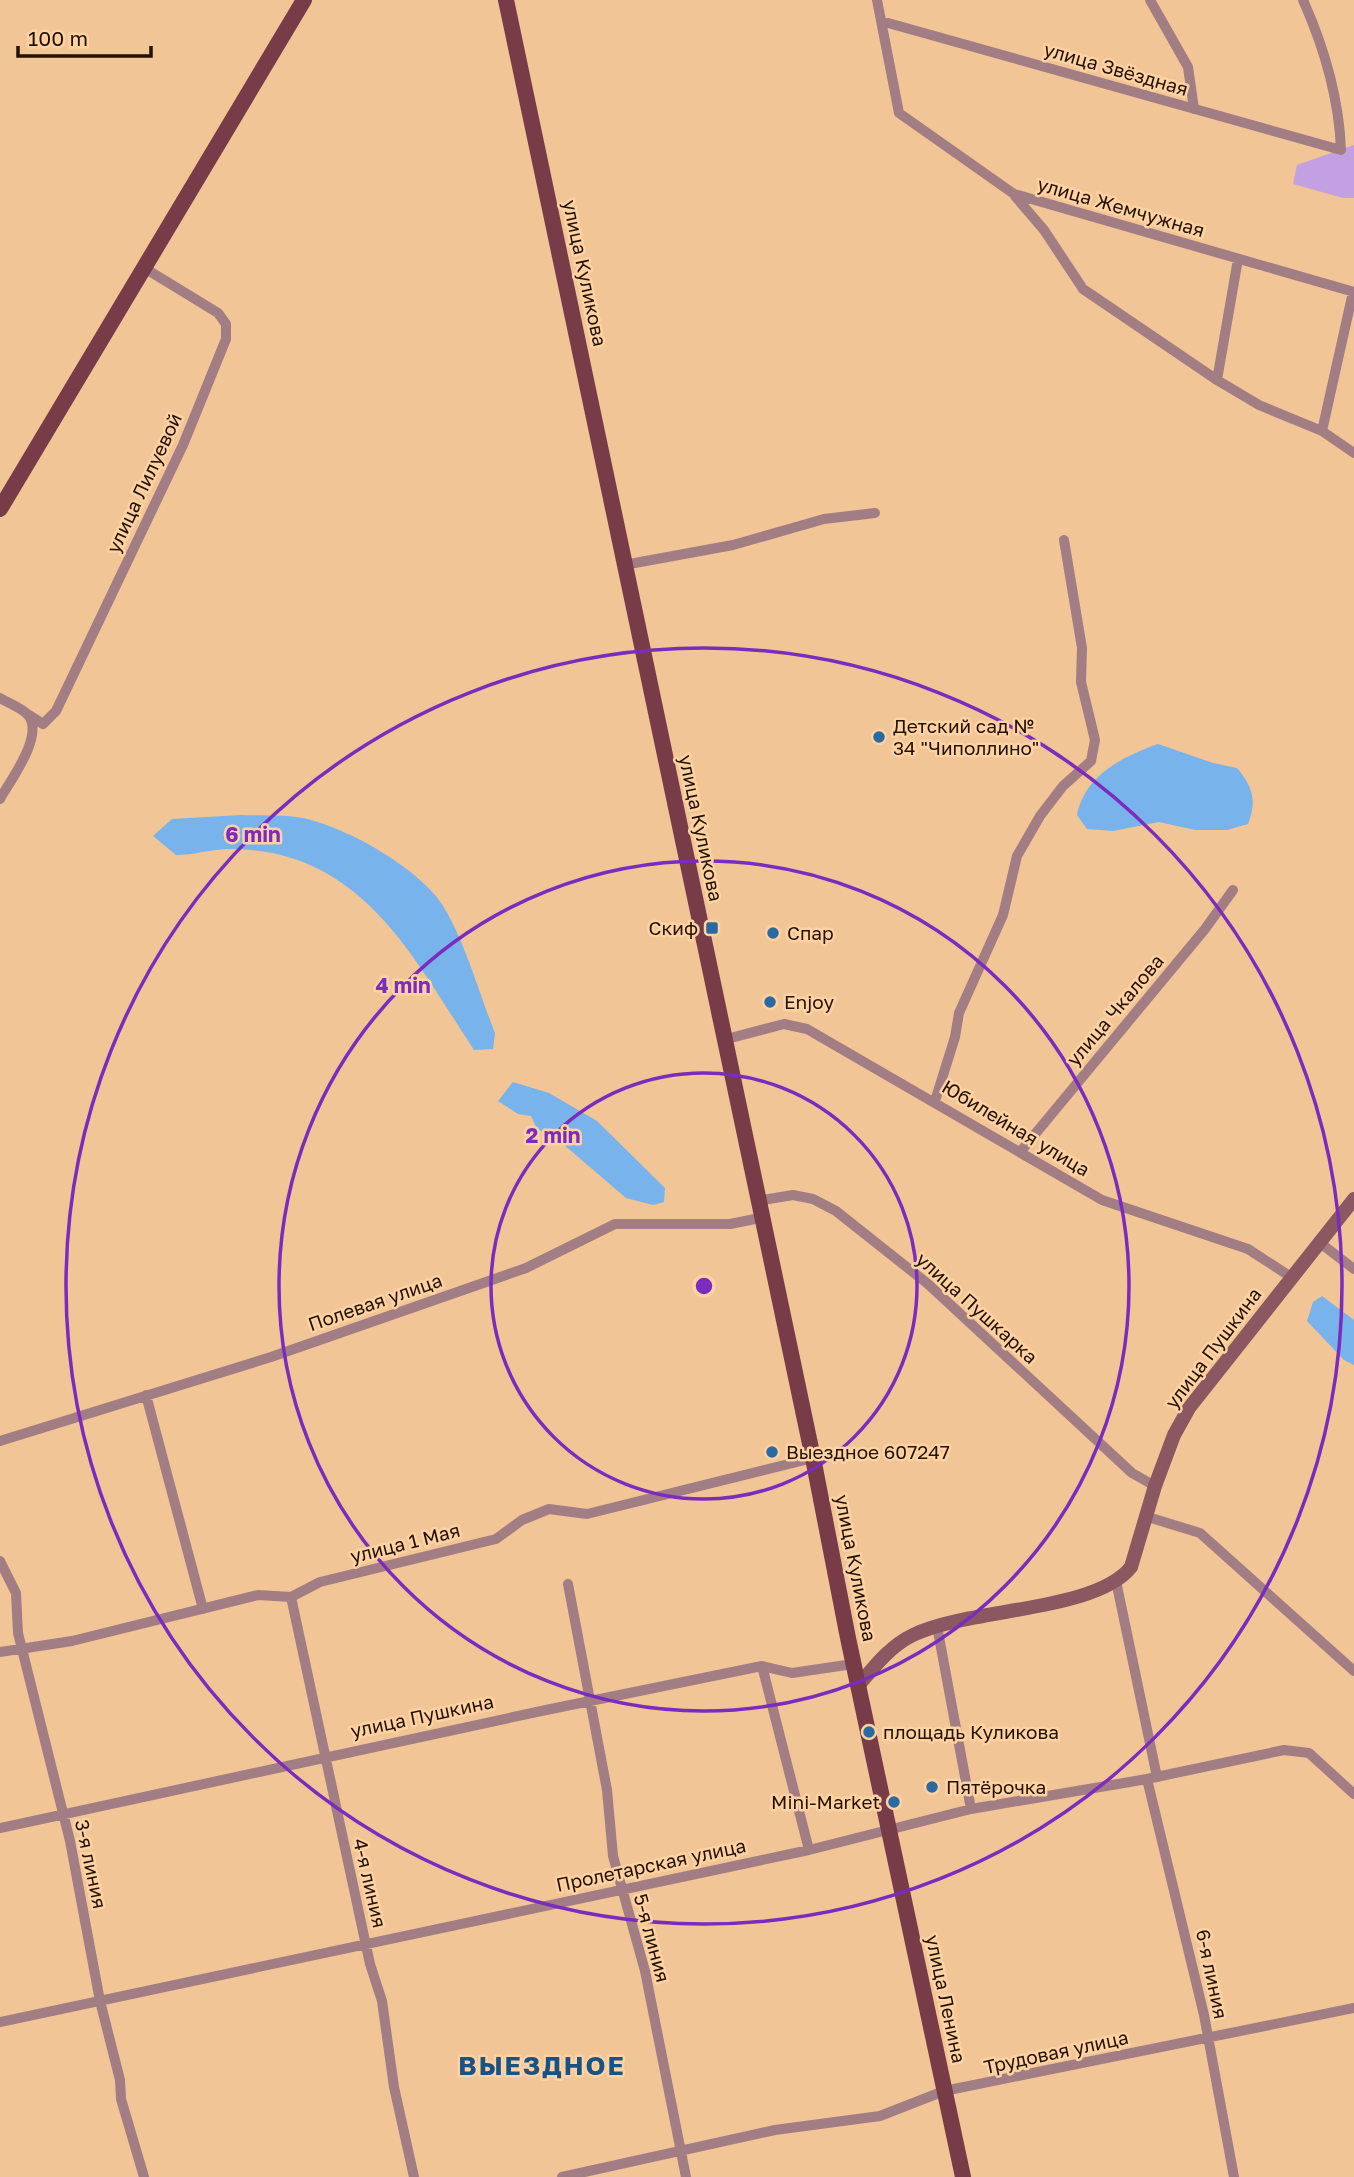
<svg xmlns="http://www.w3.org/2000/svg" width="1354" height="2177" viewBox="0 0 1354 2177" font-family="'Golos Text',sans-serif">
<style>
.green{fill:#c3a0e2}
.water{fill:#78b3eb}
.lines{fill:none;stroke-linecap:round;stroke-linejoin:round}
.street{stroke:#a27e84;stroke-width:10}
.secondary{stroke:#8b5760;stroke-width:14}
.primary{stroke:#783b48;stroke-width:16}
.ring{fill:none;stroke:#7b2cbf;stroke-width:3.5}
.poi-dot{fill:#2b6aa1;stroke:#fed2a2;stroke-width:2.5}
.labels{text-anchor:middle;stroke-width:5;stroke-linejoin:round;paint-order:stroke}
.street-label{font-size:19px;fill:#221202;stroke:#fed2a2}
.poi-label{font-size:19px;fill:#221202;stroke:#fed2a2;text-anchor:start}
.district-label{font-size:26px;font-weight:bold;letter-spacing:2px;fill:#185383;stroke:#fed2a2}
.centre{fill:#7b2cbf;stroke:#fed2a2;stroke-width:3.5}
.ring-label{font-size:21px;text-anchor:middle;font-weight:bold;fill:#7b2cbf;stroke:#fed2a2;stroke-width:5;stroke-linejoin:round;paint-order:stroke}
</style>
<rect width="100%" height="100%" fill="#f1c596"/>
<path class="green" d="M1354,145V198H1343L1293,184L1297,165Z"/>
<path class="water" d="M1158,744L1213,763L1237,768C1253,787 1257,801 1248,824L1227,830H1195L1159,822L1113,831L1087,829L1077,815C1085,775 1122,757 1158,744Z
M241,815C263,816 290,814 311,820C353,832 406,862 435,895C461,926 479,994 495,1033L493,1049L474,1050C412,956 363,852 234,849C214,848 195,855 176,855L153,836L172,819Z
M513,1082L549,1093L597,1121L665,1188L664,1202L653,1205L626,1198L556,1138L537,1129L531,1116L518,1114L498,1101Z
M1322,1296L1354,1320V1365L1344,1360L1307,1321L1313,1302Z"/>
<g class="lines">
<path class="street" d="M877,0L899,113L1014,194L1354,292
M1150,0L1188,67L1194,109
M881,21L1341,150C1339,98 1324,47 1303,0
M1015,196L1044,230L1083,289L1217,380L1259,405L1322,431L1354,453
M1217,380L1238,259
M1322,431L1353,292
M624,565L733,545L824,519L875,513
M0,698C8,703 22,708 28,715C45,735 10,781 0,799
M29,715L43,724L56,711L183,445L226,339V324L218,313L146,269
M723,1040L784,1024L807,1029L1102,1200L1248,1249L1291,1277
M935,1101L955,1037L959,1013L1003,915L1017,856L1040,816L1063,786L1091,761L1095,740L1081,682L1082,648L1064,540
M1021,1151L1205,929L1233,890
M757,1201L793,1195L813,1199L836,1211L928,1284L1132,1473L1155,1486
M1319,1242L1354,1269
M146,1395L203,1609
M0,1441L271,1357L526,1268L615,1224H730L760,1218
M1148,1517L1200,1533L1354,1671
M0,1561L16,1593L18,1633L70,1841L100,2001L120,2080L121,2099L144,2177
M1116,1581L1157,1777
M568,1584L607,1790L613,1856L645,1971L686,2177
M291,1597L370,1964L382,2001L394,2087L414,2177
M937,1626L971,1809
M0,1652L72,1641L258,1595L291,1597L320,1582L496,1539L522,1520L549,1509L587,1514L813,1458
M762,1666L809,1850
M1147,1779L1204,2015L1234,2177
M0,1828L546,1710L762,1666L792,1673L853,1664
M0,2022L809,1850L971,1809L1147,1779L1284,1750L1309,1753L1354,1794
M562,2177L775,2130L880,2116L944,2091L1354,2008"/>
<path class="secondary" d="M858,1686C874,1667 890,1646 913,1635C967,1608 1096,1612 1131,1567L1155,1486L1174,1435L1189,1408L1354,1199"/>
<path class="primary" d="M506,0L813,1458L848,1638L963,2177
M0,509L304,0"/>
</g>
<g class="ring">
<circle cx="704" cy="1286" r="213"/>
<circle cx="704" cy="1286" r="425"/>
<circle cx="704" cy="1286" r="638"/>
</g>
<g class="poi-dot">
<circle cx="879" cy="737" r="7"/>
<rect x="705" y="921" width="14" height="14" rx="3.5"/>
<circle cx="773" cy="933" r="7"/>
<circle cx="770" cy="1002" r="7"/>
<circle cx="772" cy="1452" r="7"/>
<circle cx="869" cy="1732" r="7"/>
<circle cx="932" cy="1787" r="7"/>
<circle cx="894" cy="1802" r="7"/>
</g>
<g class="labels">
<g class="street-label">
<text transform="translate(1116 69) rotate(16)" y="7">улица Звёздная</text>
<text transform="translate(1121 207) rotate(16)" y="7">улица Жемчужная</text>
<text transform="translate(585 273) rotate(78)" y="7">улица Куликова</text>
<text transform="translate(144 483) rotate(-65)" y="7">улица Лилуевой</text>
<text transform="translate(701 828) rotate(78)" y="7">улица Куликова</text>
<text transform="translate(1115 1010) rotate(-50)" y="7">улица Чкалова</text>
<text transform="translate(1016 1128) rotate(31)" y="7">Юбилейная улица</text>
<text transform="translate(375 1302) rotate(-19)" y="7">Полевая улица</text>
<text transform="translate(977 1308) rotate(42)" y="7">улица Пушкарка</text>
<text transform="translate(1213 1348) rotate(-53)" y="7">улица Пушкина</text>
<text transform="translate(405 1543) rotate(-14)" y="7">улица 1 Мая</text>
<text transform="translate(856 1568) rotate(79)" y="7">улица Куликова</text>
<text transform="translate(422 1716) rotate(-12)" y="7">улица Пушкина</text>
<text transform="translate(91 1864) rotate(78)" y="7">3-я линия</text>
<text transform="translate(651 1865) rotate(-12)" y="7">Пролетарская улица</text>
<text transform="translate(370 1883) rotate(77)" y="7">4-я линия</text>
<text transform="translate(652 1938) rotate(75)" y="7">5-я линия</text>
<text transform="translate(1212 1974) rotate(78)" y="7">6-я линия</text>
<text transform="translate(946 1999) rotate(78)" y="7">улица Ленина</text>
<text transform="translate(1056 2052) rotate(-12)" y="7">Трудовая улица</text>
</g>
<g class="poi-label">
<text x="893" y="733">Детский сад №<tspan x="893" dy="22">34 "Чиполлино"</tspan></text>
<text x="698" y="935" text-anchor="end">Скиф</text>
<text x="787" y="940">Спар</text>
<text x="784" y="1009">Enjoy</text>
<text x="786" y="1459">Выездное 607247</text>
<text x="883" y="1739">площадь Куликова</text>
<text x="946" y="1794">Пятёрочка</text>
<text x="880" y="1809" text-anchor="end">Mini-Market</text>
</g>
<g class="district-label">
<text x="542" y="2075">ВЫЕЗДНОЕ</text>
</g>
</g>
<circle cx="704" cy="1286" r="10" class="centre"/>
<g class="ring-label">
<text x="253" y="842">6 min</text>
<text x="403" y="993">4 min</text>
<text x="553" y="1143">2 min</text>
</g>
<path d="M18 46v10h133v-10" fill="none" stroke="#221202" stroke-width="3.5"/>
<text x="28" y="46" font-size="21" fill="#221202" stroke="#fed2a2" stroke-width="5" paint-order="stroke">100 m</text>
</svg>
